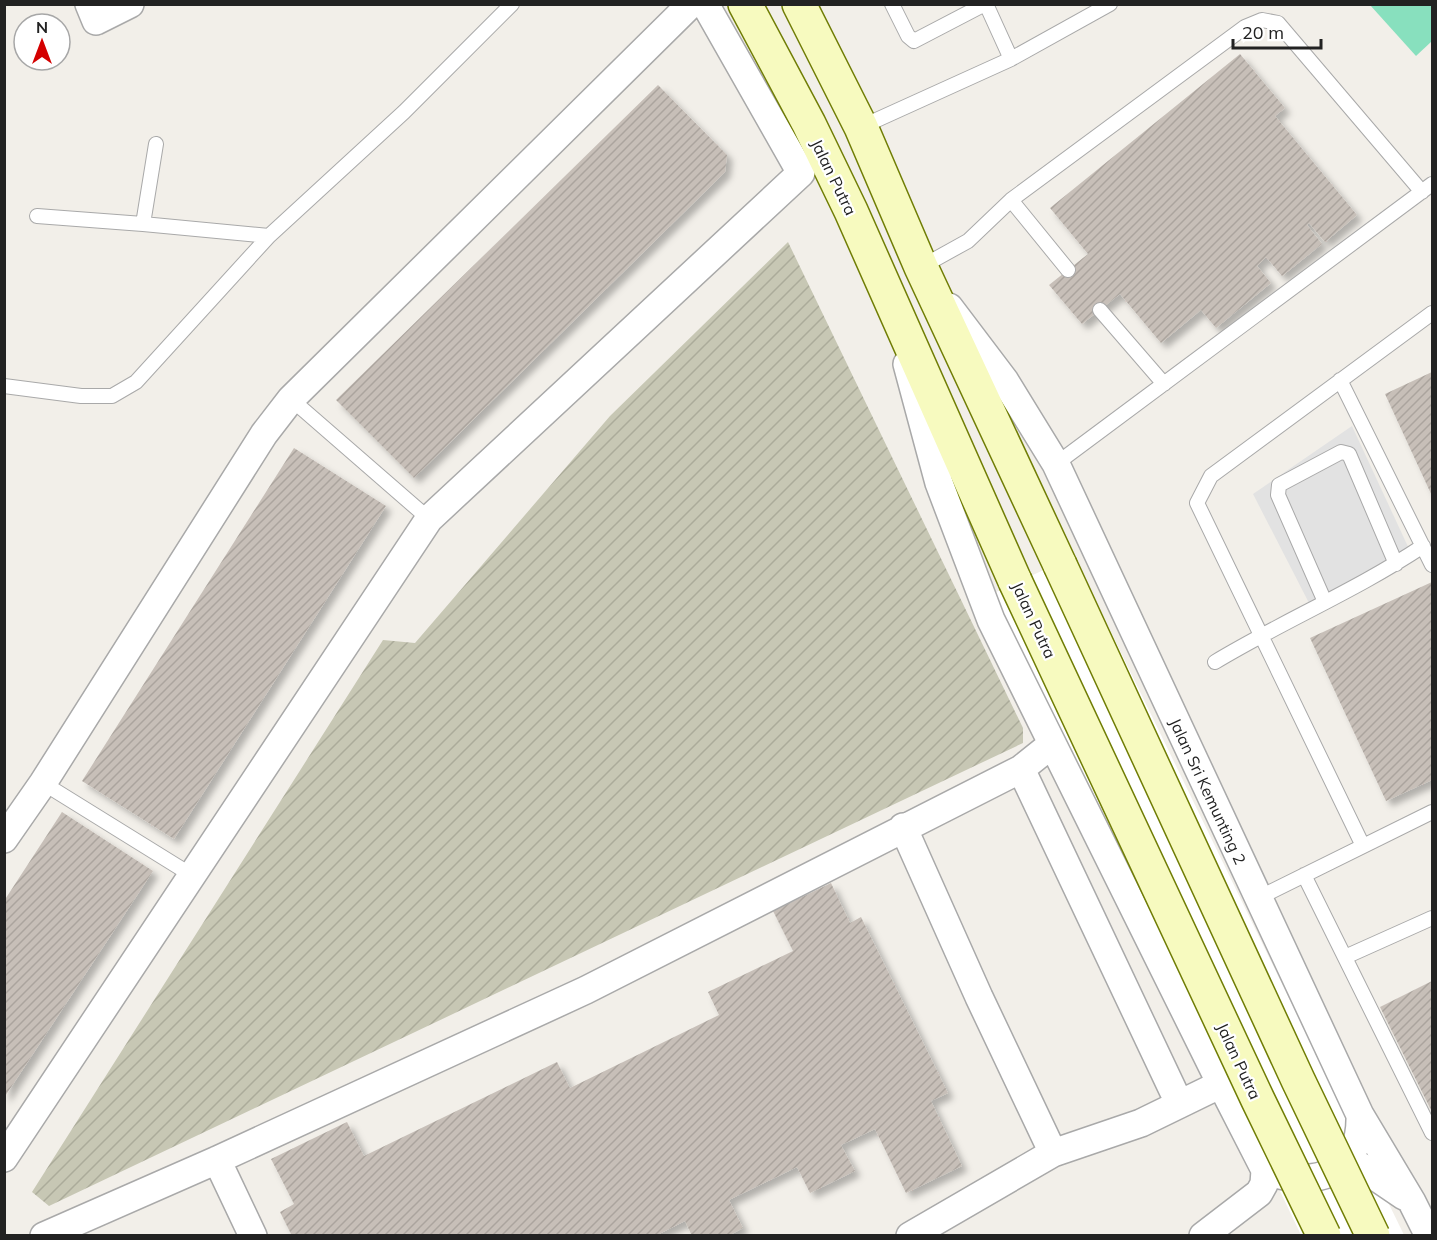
<svg xmlns="http://www.w3.org/2000/svg" width="1437" height="1240" viewBox="0 0 1437 1240" font-family="Mulish,sans-serif">
<style>
.construction{fill:url(#construction-furrows)}
.pitch{fill:#88e0be}
.parking{fill:#e2e2e2}
.pier{fill:#fff}
.building{fill:url(#building-hatch);filter:url(#shadow)}
.lines{fill:none;stroke-linecap:round;stroke-linejoin:round}
.service-casing{stroke:#a9a9a9;stroke-width:16}
.minor-casing{stroke:#a9a9a9;stroke-width:30}
.secondary-casing{stroke:#707d05;stroke-width:36}
.service{stroke:#fff;stroke-width:14}
.minor{stroke:#fff;stroke-width:27}
.secondary{stroke:#f7fabf;stroke-width:33}
.secondary-bridge-casing{stroke:#707d05;stroke-width:36;stroke-linecap:butt}
.secondary-bridge{stroke:#f7fabf;stroke-width:33}
.labels{text-anchor:middle;stroke-width:4.5;stroke-linejoin:round;paint-order:stroke}
.street-label{font-size:16px;fill:#222;stroke:#fff}
</style>
<defs>
<pattern id="construction-furrows" width="10" height="10" patternUnits="userSpaceOnUse" patternTransform="scale(1.5)"><rect width="10" height="10" fill="#c7c7b4"/><path d="M-1 1l2-2M0 10L10 0M9 11l2-2" fill="none" stroke="#abab9a"/></pattern>
<pattern id="building-hatch" width="6" height="6" patternUnits="userSpaceOnUse" patternTransform="scale(1.5)"><rect width="6" height="6" fill="#c7bfb8"/><path d="M-1 1l2-2M0 6l6-6M5 7l2-2" fill="none" stroke="#aba49e"/></pattern>
<filter id="shadow"><feDropShadow dx="5.5" dy="5.5" stdDeviation="3" flood-color="#0004"/></filter>
</defs>
<rect width="100%" height="100%" fill="#f2efe9"/>
<path class="construction" d="M788,242L1023,728V743L49,1206L32,1192L383,640L415,643L610,416Z"/>
<path class="pitch" d="M1370,5H1432V41L1416,56Z"/>
<path class="parking" d="M1352,426L1410,551L1309,603L1253,494Z"/>
<path class="pier" d="M1074,556L1404,1235H1301L994,593Z"/>
<path class="building" d="M1240,54L1285,108L1275,116L1357,215L1325,242L1309,223L1307,225L1322,244L1282,276L1266,257L1257,266L1271,283L1216,328L1201,310L1161,343L1120,294L1082,324L1049,285L1088,254L1050,208Z
M658,85L727,155L725,172L414,478L336,400Z
M1432,372V496L1385,394Z
M294,448L386,506L174,839L82,781Z
M1432,582V780L1386,801L1310,638Z
M62,812L153,871L4,1098V901Z
M831,883L850,923L861,917L948,1093L931,1101L962,1166L906,1193L875,1129L841,1145L855,1171L810,1193L797,1167L729,1200L743,1228L728,1236H692L685,1221L655,1236H292L280,1212L294,1204L271,1159L347,1122L364,1156L557,1062L570,1088L719,1015L708,992L793,951L773,911Z
M1432,981V1112L1380,1007Z"/>
<g class="lines">
<defs>
<path id="service" d="M892,4L908,36L914,41L985,4
M986,4L1011,59
M861,127L1011,59L1110,4
M37,216L143,224L269,236
M143,224L156,144
M921,267L968,241L1011,200
M1068,270L1011,200L1245,27L1262,20L1278,23L1422,192
M1100,310L1164,384
M1340,380L1432,565
M4,386L81,396H112L136,382L269,236L404,112L512,4
M291,399L429,519
M1056,464L1432,184
M1325,602L1278,495L1279,485L1341,452L1349,454L1396,564
M1215,662C1283,621 1357,590 1423,546
M43,783L193,876
M1363,846L1197,503L1211,476L1432,313
M1304,875L1432,1133
M1258,898L1432,812
M1345,957L1432,918"/>
<path id="minor" d="M89,4L96,21L130,4
M907,364L939,483L991,620L1221,1084L1265,1170C1313,1190 1362,1174 1360,1115L1056,464L1005,381L949,307
M1021,769L1179,1103
M903,827L979,997L1053,1153
M4,839L43,783L264,434L291,399L691,4
M1360,1115L1412,1202L1429,1236
M4,1158L429,519L801,173L705,4
M1348,1158L1404,1196
M217,1160L253,1236
M44,1236L217,1160L586,990L1021,769L1051,745
M910,1236L1053,1153L1141,1123L1221,1084
M1203,1236L1259,1193L1264,1184L1265,1170"/>
<path id="secondary" d="M745,4L809,124L851,211L1015,581
M799,4L861,127L921,267L1060,565"/>
</defs>
<use href="#service" class="service-casing"/>
<use href="#minor" class="minor-casing"/>
<use href="#secondary" class="secondary-casing"/>
<use href="#service" class="service"/>
<use href="#minor" class="minor"/>
<use href="#secondary" class="secondary"/>
<defs>
<path id="secondary-bridge" d="M1060,565L1298,1080L1373,1236
M1015,581L1258,1100L1324,1236"/>
</defs>
<use href="#secondary-bridge" class="secondary-bridge-casing"/>
<use href="#secondary-bridge" class="secondary-bridge"/>
</g>
<g class="labels">
<g class="street-label">
<text transform="translate(834 177) rotate(64)" y="6">Jalan Putra</text>
<text transform="translate(1034 620) rotate(65)" y="6">Jalan Putra</text>
<text transform="translate(1208 791) rotate(65)" y="6">Jalan Sri Kemunting 2</text>
<text transform="translate(1239 1061) rotate(65)" y="6">Jalan Putra</text>
</g>
</g>
<rect width="1437" height="1240" fill="none" stroke="#222222" stroke-width="12"/>
<g transform="translate(42 42)"><circle r="28" fill="#ffffff" stroke="#a7a7a7" stroke-width="1.5"/>
<path d="M0-4.5L10 22L0 15L-10 22Z" fill="#d40000"/>
<text y="-9" font-size="16" font-weight="bold" text-anchor="middle" fill="#222222">N</text>
</g>
<path d="M1233 39v9h88v-9" fill="none" stroke="#222222" stroke-width="3"/>
<text x="1242" y="39" font-size="18" fill="#222222" stroke="#ffffff" stroke-width="4.5" paint-order="stroke">20 m</text>
</svg>
